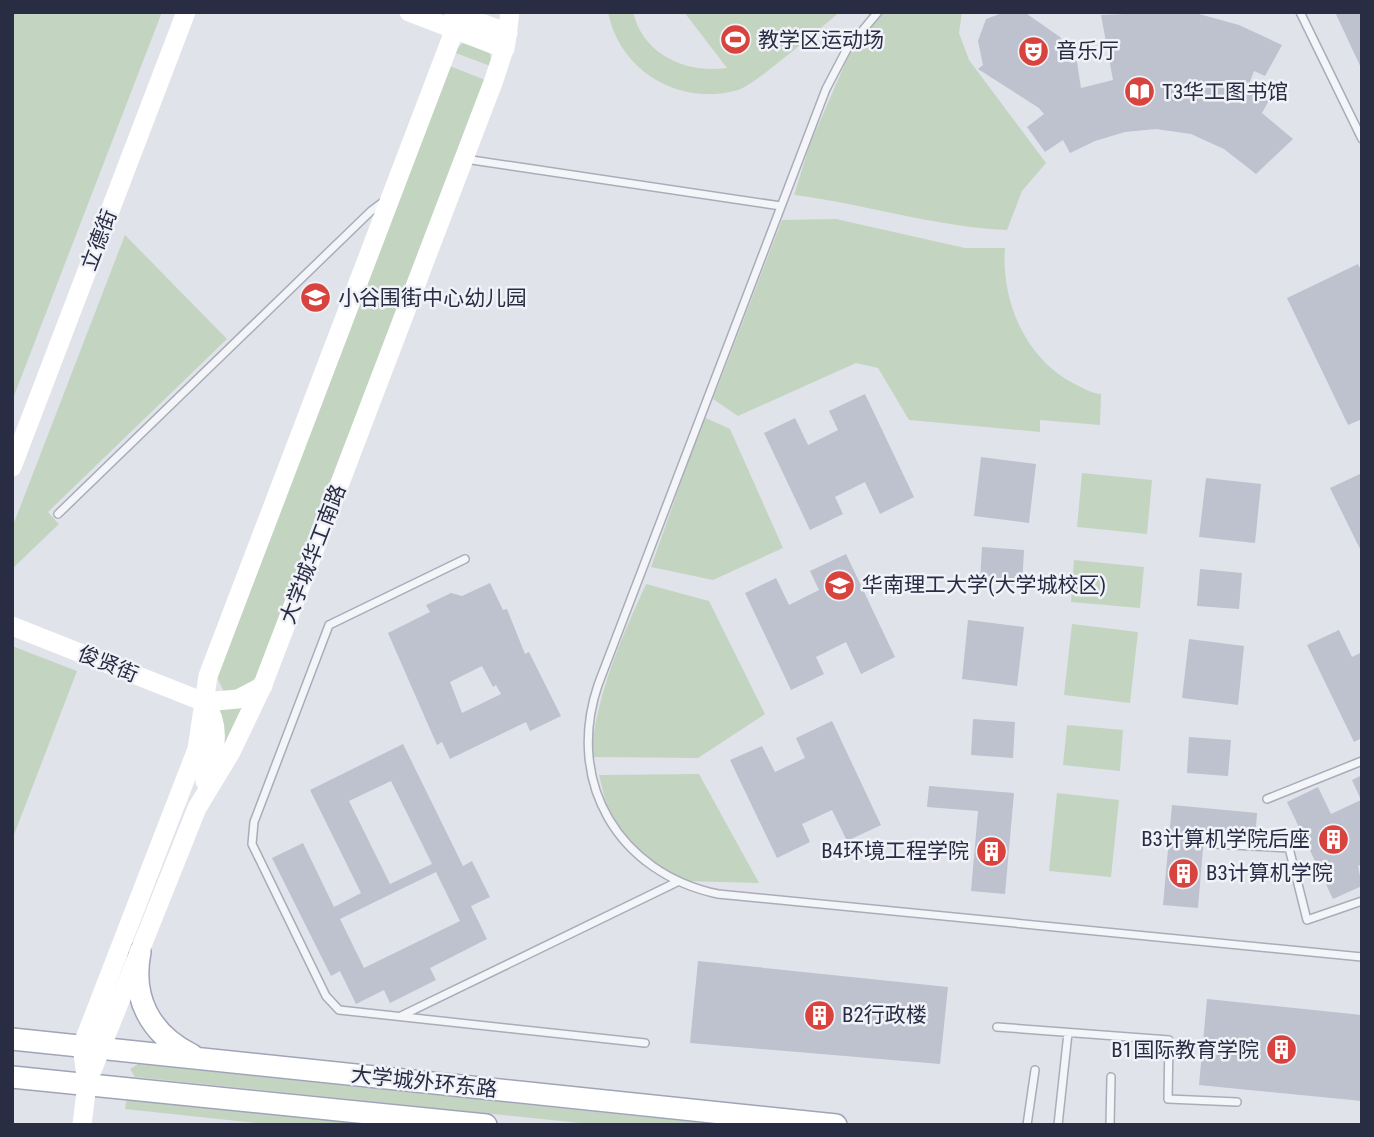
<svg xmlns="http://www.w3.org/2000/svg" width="1374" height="1137" viewBox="0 0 1374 1137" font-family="'Roboto Condensed','Noto Sans SC',sans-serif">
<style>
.green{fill:#c3d5c1}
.building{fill:#bec1ce;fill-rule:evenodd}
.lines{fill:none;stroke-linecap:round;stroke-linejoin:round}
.lane-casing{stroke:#aaacb9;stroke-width:10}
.primary-casing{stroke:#9fa4b7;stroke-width:24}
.lane{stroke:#f4f5f9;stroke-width:7}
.secondary{stroke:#fff;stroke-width:19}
.primary{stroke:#fff;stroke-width:21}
.labels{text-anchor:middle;stroke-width:5;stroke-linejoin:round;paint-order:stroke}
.poi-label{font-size:21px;fill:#282d44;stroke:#f1f2f8;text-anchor:start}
.street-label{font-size:21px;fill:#282d44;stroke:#f1f2f8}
</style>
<rect width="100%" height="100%" fill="#e1e3eb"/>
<path class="green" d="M12,12H162L12,401Z
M608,12H633C643,55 687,74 727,68L684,12H840C821,27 755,85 738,90C680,107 619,71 608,12Z
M884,12H962L959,33L969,60L1046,163L1022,191L1007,230C935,227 865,204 794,195L810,144L854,43Z
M463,43L489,50L493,67L453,52Z
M447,65L488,81L257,676L244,689L224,692L216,675Z
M836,219L965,248H1005C1001,299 1024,356 1071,382C1081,387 1090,393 1101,394L1100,425L1040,420V432L909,420L878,368L856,363L738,416L713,399L782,220Z
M125,235L227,339L48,512L59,524L12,569V528Z
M704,417L730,429L783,548L713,580L651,567Z
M1082,473L1152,480L1147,534L1077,527Z
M1074,560L1144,567L1140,608L1071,602Z
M646,584L709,601L765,714L698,758L591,757C596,695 620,641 646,584Z
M1072,624L1138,632L1130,703L1064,695Z
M12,646L77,671L12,840Z
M246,703L222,757L220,710Z
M1067,725L1123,730L1120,771L1063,765Z
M699,774L759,883L680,881L637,850L609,816L599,775Z
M1057,793L1119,800L1111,877L1049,871Z
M138,1064L722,1125H599L135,1077L130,1069Z
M127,1098L352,1122L358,1125H276L125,1109Z"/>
<path class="building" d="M1005,12L1027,14L1060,37L1077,62L1081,88L1113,80L1101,15L1176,12L1199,14L1239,25L1282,45L1265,76L1254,71L1249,84L1272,95L1262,113L1293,139L1256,174L1224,149L1191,134L1156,129L1125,132L1095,141L1070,153L1063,140L1045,152L1027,127L1044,114L1039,108L978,69L983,65L978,41L986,19Z
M1335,12H1362V70Z
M1358,264L1362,272V419L1348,425L1287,298Z
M865,394L914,497L880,514L865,482L835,497L843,514L810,530L764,433L795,418L808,445L838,430L829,411Z
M981,457L1036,464L1029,523L974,516Z
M1362,473V553L1330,488Z
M1206,478L1261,484L1255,543L1199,537Z
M982,547L1024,550L1022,586L980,583Z
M846,554L895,657L861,674L846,642L816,657L824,674L791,690L745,593L776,578L789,605L819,590L810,571Z
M1200,569L1242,573L1239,609L1197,606Z
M490,583L503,610L507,609L525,654L529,652L561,716L530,731L526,722L450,759L442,742L437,745L388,633L430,612L426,605L451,593L462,596ZM482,666L493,687L496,685L501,694L462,713L450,682Z
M968,620L1024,627L1017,686L962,679Z
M1339,630L1352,657L1362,652V738L1354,742L1307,645Z
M1189,639L1244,646L1238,705L1182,698Z
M973,719L1015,722L1013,758L971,755Z
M832,721L881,825L847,841L832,810L802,824L810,842L777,858L730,760L762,746L775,772L805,758L796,738Z
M1189,737L1231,740L1228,776L1187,773Z
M403,744L463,866L472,861L490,897L471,906L487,939L430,968L436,980L390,1003L384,990L356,1004L340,971L331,976L272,858L303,843L334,907L361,893L310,790ZM391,781L432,864L390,884L349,801ZM436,872L460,921L364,968L340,919Z
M1362,775V864L1358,866L1362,886L1333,899L1287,802L1318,787L1331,814L1361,800L1352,780Z
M929,786L1014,793L1005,894L971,891L978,811L927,807Z
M1172,805L1257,813L1255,841L1204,836L1198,908L1163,905Z
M698,961L948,987L940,1064L690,1043Z
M1207,999L1362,1015V1101L1199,1085Z"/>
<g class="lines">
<defs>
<path id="lane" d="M878,12L847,49L826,89L598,685C565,783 619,873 718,894L1362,957
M1300,12L1362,139
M465,159L781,206
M58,514L371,211L383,202
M465,559L329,625L254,822L252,844L326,996L339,1010L645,1043
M1267,799L1362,761
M1213,844L1289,848L1307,920L1362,901
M401,1016L677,882
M997,1027L1169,1040L1168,1099L1237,1102
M1027,1125L1035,1070
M1058,1125L1068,1033
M1110,1125L1111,1077"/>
<path id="primary" d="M140,952C131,998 150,1034 192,1055
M12,1039L836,1125
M12,1077L486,1125"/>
</defs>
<use href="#lane" class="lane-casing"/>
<use href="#primary" class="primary-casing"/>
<use href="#lane" class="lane"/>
<path class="secondary" d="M409,12L505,49
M454,13L508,33
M12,467L186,12
M12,626L204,702L238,699L263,686
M205,703C223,728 214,754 205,781
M87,1083L197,808L231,752L262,687L494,80L506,43L510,12
M82,1125L87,1084L82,1046L197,749L208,676L453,34L466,12"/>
<use href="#primary" class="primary"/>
</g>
<defs>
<symbol id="stadium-disc" viewBox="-11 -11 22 22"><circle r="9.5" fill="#d9433d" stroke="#f1f2f8"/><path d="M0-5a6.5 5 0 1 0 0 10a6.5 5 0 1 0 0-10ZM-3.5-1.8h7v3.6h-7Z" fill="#fff"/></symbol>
<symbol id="theatre-disc" viewBox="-11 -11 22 22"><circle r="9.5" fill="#d9433d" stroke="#f1f2f8"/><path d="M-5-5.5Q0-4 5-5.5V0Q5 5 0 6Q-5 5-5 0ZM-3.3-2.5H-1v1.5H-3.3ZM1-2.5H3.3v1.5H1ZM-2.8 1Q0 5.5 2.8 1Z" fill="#fff"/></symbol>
<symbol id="library-disc" viewBox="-11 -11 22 22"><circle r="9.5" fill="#d9433d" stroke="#f1f2f8"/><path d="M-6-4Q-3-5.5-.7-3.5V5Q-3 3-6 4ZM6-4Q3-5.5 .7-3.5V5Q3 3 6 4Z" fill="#fff"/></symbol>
<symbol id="school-disc" viewBox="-11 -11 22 22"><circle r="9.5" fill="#d9433d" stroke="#f1f2f8"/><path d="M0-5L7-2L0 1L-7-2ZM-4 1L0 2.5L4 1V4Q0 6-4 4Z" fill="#fff"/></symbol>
<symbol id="university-disc" viewBox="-11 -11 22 22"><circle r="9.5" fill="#d9433d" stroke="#f1f2f8"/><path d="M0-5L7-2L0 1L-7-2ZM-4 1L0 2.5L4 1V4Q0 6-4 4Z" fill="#fff"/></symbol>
<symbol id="building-disc" viewBox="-11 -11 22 22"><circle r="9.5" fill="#d9433d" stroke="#f1f2f8"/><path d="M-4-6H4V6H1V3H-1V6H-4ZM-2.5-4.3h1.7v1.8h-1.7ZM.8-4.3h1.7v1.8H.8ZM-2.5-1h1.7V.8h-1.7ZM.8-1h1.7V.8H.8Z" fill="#fff"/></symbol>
</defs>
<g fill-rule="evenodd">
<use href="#stadium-disc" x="718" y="22" width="35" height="35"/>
<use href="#theatre-disc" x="1016" y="34" width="35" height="35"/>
<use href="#library-disc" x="1122" y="74" width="35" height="35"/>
<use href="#school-disc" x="298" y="280" width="35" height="35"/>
<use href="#university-disc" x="822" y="568" width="35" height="35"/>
<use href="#building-disc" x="1316" y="822" width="35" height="35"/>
<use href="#building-disc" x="974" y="834" width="35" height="35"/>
<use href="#building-disc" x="1166" y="856" width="35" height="35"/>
<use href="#building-disc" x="802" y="998" width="35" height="35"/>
<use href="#building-disc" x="1264" y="1032" width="35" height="35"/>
</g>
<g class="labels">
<g class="poi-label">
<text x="758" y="47">教学区运动场</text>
<text x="1056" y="58">音乐厅</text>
<text x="1162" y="99">T3华工图书馆</text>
<text x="338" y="305">小谷围街中心幼儿园</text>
<text x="862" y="592">华南理工大学(大学城校区)</text>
<text x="1310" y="846" text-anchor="end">B3计算机学院后座</text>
<text x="969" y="858" text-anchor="end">B4环境工程学院</text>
<text x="1206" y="880">B3计算机学院</text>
<text x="842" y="1022">B2行政楼</text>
<text x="1259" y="1057" text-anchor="end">B1国际教育学院</text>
</g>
<g class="street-label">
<text transform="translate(99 240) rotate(-69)" y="7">立德街</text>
<text transform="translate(313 554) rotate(-69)" y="7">大学城华工南路</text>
<text transform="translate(108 664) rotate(22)" y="7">俊贤街</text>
<text transform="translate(424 1082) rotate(6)" y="7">大学城外环东路</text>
</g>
</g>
<rect width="1374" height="1137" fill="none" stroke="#282d44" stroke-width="28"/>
</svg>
